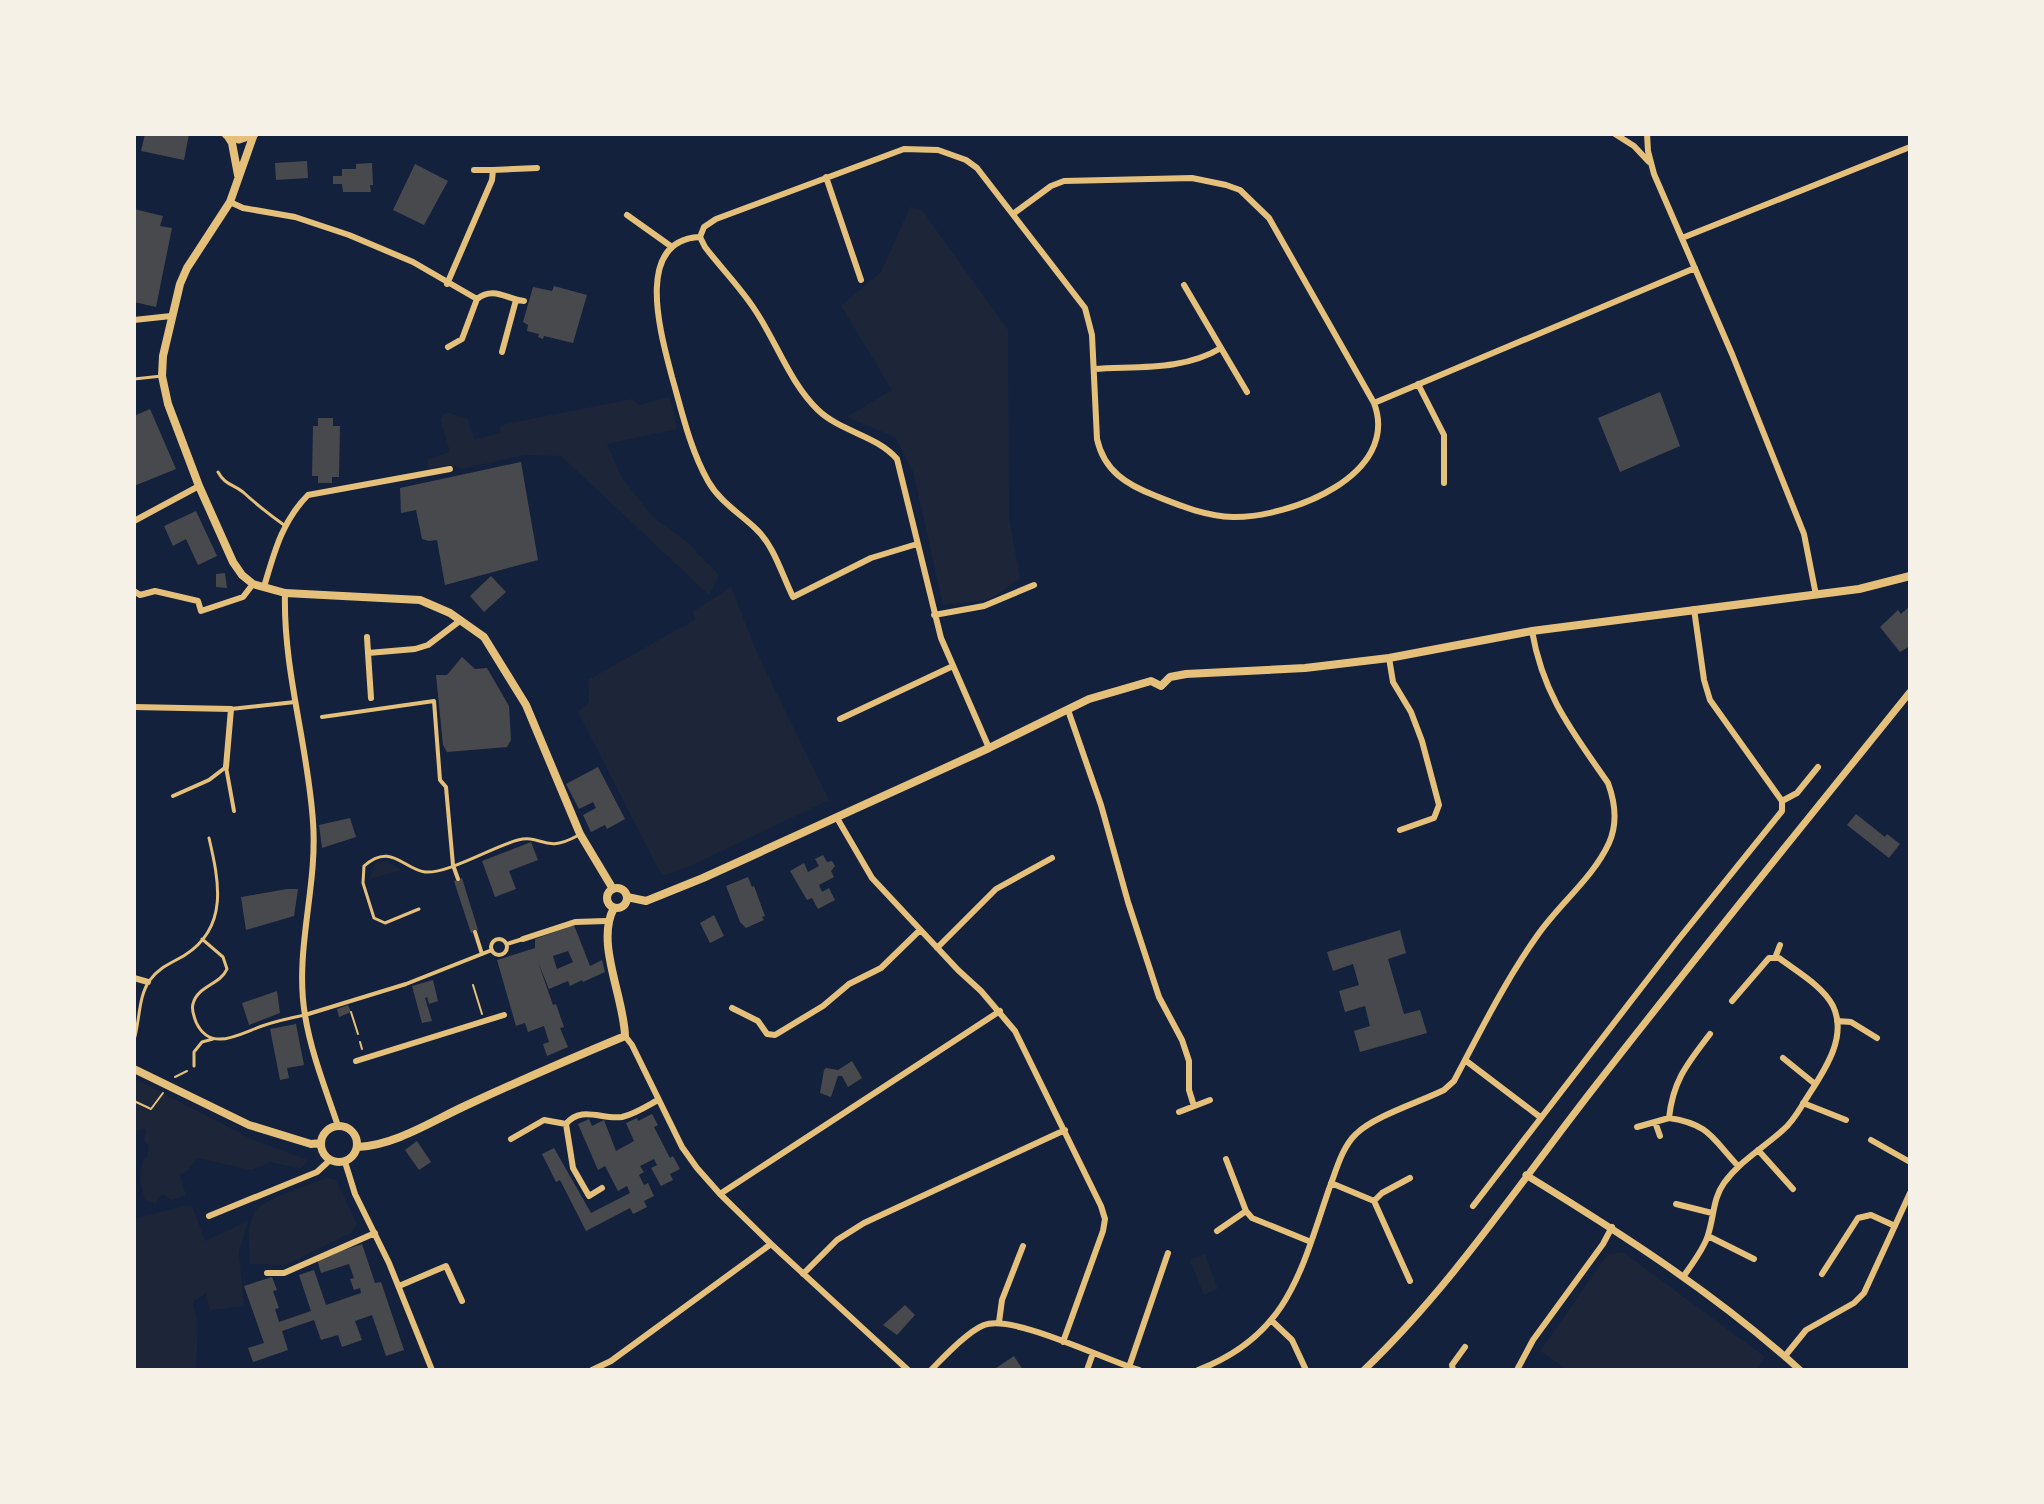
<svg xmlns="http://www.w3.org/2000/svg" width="2044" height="1504" viewBox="0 0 2044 1504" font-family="'DM Sans',sans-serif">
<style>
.green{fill:#1d2539}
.building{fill:#48494c;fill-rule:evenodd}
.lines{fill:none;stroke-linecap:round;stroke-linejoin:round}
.path{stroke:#e5c07b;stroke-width:2}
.service{stroke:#e5c07b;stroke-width:3}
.pedestrian{stroke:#e5c07b;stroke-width:4}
.minor{stroke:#e5c07b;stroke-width:6}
.tertiary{stroke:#e5c07b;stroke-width:7}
.secondary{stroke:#e5c07b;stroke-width:8}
.primary{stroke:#e5c07b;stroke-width:9}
</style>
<rect width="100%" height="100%" fill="#14213d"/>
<path class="green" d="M910,207L922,210L1008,330L1009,517L1020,578L990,599L943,605L913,471L895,437L847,417L892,390L841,306L881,272Z
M670,397L677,429L607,444L622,478L654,518L686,541L719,575L709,595L561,456L525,455L462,469L452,465L428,469V459L450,452L440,418L447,412L468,419L474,440L500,433L501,425L632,399L639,405Z
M731,587L758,655L829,800L688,867L662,876L578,712L589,702L588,680L696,619L692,612Z
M386,861L402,870L369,879L376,863Z
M134,1078L253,1140L308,1160L301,1169L271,1162L251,1170L198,1158L187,1171L180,1174L186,1195L172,1200L162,1194L155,1204L145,1200L140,1182L143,1159L147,1157L149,1146L144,1141L146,1129L134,1131Z
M327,1178L336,1180L357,1224L351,1233L285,1265L250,1264C249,1248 247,1228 254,1213C261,1199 311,1184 327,1178Z
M184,1206H192L205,1241L248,1221L239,1252L244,1306L210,1310L206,1293L193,1302L198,1324L196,1370H134V1219Z
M1623,1252L1765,1357L1756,1370H1568L1540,1351L1608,1254Z
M1205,1254L1218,1289L1204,1295L1190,1260Z"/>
<path class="building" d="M145,134H189L184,160L141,151Z
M307,161L308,178L276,180L275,163Z
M372,163L373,185H370L371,192H343L342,184H333V176H342V169H356V164Z
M415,164L448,181L424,225L393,210Z
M134,209L163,216L160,226L172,228L156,307L134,302Z
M554,286L587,295L573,343L544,336L543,339L538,337L539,334L527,331L528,325L523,322L533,287L552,291Z
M1660,392L1680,446L1620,472L1598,418Z
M150,409L176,469L134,486V416Z
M318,418H333V426H340L339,477H332V483H318V476H312L313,426H318Z
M521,462L538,560L445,585L437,540L429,541L422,539L416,510L401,513L400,488Z
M196,511L217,556L198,565L186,539L173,546L164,526Z
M225,573L227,588L216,587V574Z
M491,576L506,592L484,612L470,596Z
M1910,606V646L1900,652L1880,627L1898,610L1901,614Z
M462,657L475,669L487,668L509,706L511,740L507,747L447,752L443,745L436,675H447Z
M598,767L625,819L607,829L605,825L591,832L583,815L596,808L593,802L579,809L566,784Z
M1856,814L1885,837L1887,834L1900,844L1889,858L1847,825Z
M350,818L356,837L322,848L319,825Z
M531,842L538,860L509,871L516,889L495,897L482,861Z
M823,855L827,862L832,861L835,866L831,871L834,877L819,885L822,892L829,888L835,900L818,909L812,898L807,900L790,871L804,863L808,872L819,866L815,859Z
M748,877L752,887L754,886L765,916L762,917L764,920L746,928L740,922L726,886Z
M462,878L478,930L471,933L454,881Z
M287,889H298L294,916L246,930L241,897Z
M714,915L724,936L710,943L700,923Z
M574,925L590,966L602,960L605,972L583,982L582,980L570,986L568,981L549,989L538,962L553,1005L556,1004L564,1027L560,1028L568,1047L547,1056L543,1044L549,1042L544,1026L528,1032L525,1023L516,1026L497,960L535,948V939ZM568,951L573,962L557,969L553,956Z
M1400,930L1406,953L1388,959L1404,1014L1420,1010L1427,1033L1360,1052L1354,1031L1370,1026L1365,1006L1345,1012L1339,991L1359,985L1353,964L1333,971L1327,952Z
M433,980L438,1001L429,1004L427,997L425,998L432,1021L422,1023L412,986Z
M277,991L280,1013L249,1025L242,1003Z
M348,1005L351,1012L339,1017L337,1009Z
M296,1024L304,1065L287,1068L289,1078L280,1080L270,1029Z
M852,1061L862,1078L848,1087L842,1076H838L831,1097L820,1093L824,1070L826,1068L838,1070Z
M652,1114L658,1125L654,1127L670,1158L673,1156L680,1169L670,1174L673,1180L661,1186L651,1168L657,1165L654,1159L640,1166L644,1172L639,1175L644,1185L648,1183L654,1196L644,1201L647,1207L633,1214L630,1208L586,1231L560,1180L556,1182L542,1154L554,1148L591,1213L630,1193L627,1186L618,1191L605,1166L598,1170L578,1124L589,1119L592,1126L604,1120L616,1151L634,1141L626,1123L637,1118L638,1121Z
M417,1141L431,1162L419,1170L405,1150Z
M362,1244L375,1283L381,1282L404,1350L386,1356L372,1315L355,1321L362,1340L342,1347L338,1335L321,1340L314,1320L282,1331L288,1350L253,1362L248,1348L264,1343L244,1286L272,1277L277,1290L273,1291L279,1308L275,1309L279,1322L311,1311L299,1275L314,1270L326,1305L361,1293L360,1288L354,1290L350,1279L354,1278L349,1264L321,1273L317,1259Z
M905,1305L915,1315L897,1335L883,1325Z
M1014,1356L1023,1370H993Z"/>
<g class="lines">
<path class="path" d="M473,985L482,1014
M351,1012L358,1034
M360,1042L362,1049
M175,1077L187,1071
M134,1101L151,1109L163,1093"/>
<path class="service" d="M134,379L162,376
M218,472C225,485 233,484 243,492C256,504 270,515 284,525
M419,909L385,923L374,918L363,883L364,866C391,842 403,869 425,872C448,874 494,846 518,840C542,834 544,854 577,836
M202,939L223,957L227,969C220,985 197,986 193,1004C191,1010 194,1016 196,1022C210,1053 239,1034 262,1026C276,1021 290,1018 305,1015
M134,1040C140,1021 138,996 150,980C159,967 172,963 185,955C229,927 219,881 209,838
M194,1066V1052L202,1042L213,1039"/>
<path class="pedestrian" d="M231,709L295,702
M322,717L434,701L440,780L446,787L453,865L458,879
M173,796L209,780L226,767L234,811
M475,932L482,954
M491 947a8 8 0 1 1 16 0a8 8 0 1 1-16 0Z
M507,944L523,939
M305,1015L406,984L492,950"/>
<path class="minor" d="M1615,134L1634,146L1649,162
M1647,134L1648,151L1654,174L1732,354L1804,534L1816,595
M474,170H493
M826,177L861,280
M230,202L243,208L295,217L349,235L413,262L477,299
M627,215L672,247
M700,237L704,227L716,219L904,149L938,150L966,160L977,168L1085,308L1092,335L1097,439C1104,471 1127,485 1156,496C1181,506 1205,516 1233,517C1290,518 1401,475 1374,403L1269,218L1240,190L1226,185L1192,178L1064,181L1051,186L1013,214
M700,237L705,247C721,268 741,288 755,310C777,343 790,383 818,410C841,432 876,435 897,459L941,638L989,748
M700,237C632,240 662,338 672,377C682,412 690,449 708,481C720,502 738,512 755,528C774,545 782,575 793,597L871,558L917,544
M1682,238L1910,147
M447,284L492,180L493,170L537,168
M477,299C494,286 506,299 524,301
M134,320L171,316
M448,347L462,339L477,299
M1221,348L1247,392
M502,352L516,300
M1094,369C1137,366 1183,371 1221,348L1184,285
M1418,384L1444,435V483
M1374,403L1695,268
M134,521L199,486
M264,587C274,553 282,521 308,495L450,469
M134,591L140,595L155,591L198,601L201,611L243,597L253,584
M285,593C283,671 308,745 313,822C318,886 294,951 305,1015C311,1053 326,1090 338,1126
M1694,609L1704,680L1710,700L1782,801
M934,615L984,606L1034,585
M367,637L368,653
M1389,658L1393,682L1411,712L1422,741L1439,805L1434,818L1400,830
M371,698L368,653L415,649L428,645L461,620
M134,707L231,709L226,767
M1068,710L1101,805L1128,902L1159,997L1182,1040L1189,1061V1090L1194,1106
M840,719L953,666
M837,818L872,878L958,970L981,991L1015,1031L1101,1206L1105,1219L1103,1231L1063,1342
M523,939L575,922L606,921
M937,948L996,889L1052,858
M1775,958L1780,945
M134,978L148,982
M732,1008L758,1021L767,1034L775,1035L823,1006L849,984L881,968L920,930
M1837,1021L1851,1022L1877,1038
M1710,1034C1688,1063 1673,1080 1669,1118C1709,1124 1712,1138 1738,1166
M625,1036L632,1045L682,1147L697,1168L720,1194L771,1244L908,1370
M1783,1058L1815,1084
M1465,1060L1540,1117
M356,1061L504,1015
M1803,1103L1846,1120
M1179,1112L1210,1100
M1655,1122L1660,1136
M1637,1127L1669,1118
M511,1139L544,1120L566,1124
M1871,1140L1910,1162
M1758,1150L1793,1189
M1226,1159L1246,1211L1252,1218L1311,1242
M345,1162L355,1194L389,1263L432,1370
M1331,1183L1374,1201L1410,1281
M602,1188L589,1196L573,1168L566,1124C581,1105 602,1120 622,1117C635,1114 647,1106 658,1100
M720,1194L1000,1011
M1374,1201L1382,1193L1410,1178
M1676,1204L1712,1213
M1473,1206L1678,940L1782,811V801L1797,793L1818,767
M209,1216L317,1172L330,1160
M1217,1231L1246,1211
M1708,1236L1754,1259
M267,1273H284L375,1233
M803,1274L837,1240L864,1223L1065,1130
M1822,1274L1858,1218L1871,1215L1895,1226
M1683,1277C1692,1264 1704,1249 1708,1235C1714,1217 1713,1198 1724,1183C1740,1161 1763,1148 1783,1130C1794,1121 1800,1108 1808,1096C1824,1071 1848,1037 1833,1006C1823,986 1796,971 1779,958H1769L1732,1001
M399,1286L446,1266L462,1301
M1272,1321L1292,1340L1306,1370
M999,1322L1002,1300L1023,1246
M1785,1356L1806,1330L1854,1303L1864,1293L1910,1193
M1129,1367L1168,1253
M592,1370L611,1361L771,1244
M931,1370C944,1357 967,1332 984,1325C1013,1314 1105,1360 1139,1370
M1087,1370L1093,1353
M1198,1370C1288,1336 1301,1271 1329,1189C1336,1171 1342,1147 1356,1134C1374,1116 1420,1102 1444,1090L1454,1081C1480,1032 1505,981 1537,936C1559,904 1593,878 1609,843C1618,823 1615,802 1608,783C1572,731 1543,695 1532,631
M1453,1370L1452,1365L1465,1347
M1517,1370L1533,1340L1603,1244L1612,1227"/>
<path class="tertiary" d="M1526,1175C1622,1234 1716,1294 1800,1370
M1364,1370C1451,1287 1519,1184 1593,1089C1697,955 1804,824 1910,692"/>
<path class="secondary" d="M254,134L230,202L187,268L180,284L163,356L162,376L168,404L199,486L233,562L242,575L253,584L285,593L420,600L450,613L484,637L526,705L580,834L613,889
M227,135L232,143L238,175
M607 898a10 10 0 1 1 20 0a10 10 0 1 1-20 0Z
M627,897L646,901L703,878L989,748L1089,699L1151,681L1161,686L1170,677L1186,674L1305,668L1389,658L1532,631L1859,589L1910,576
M134,1069L249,1125L311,1144L321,1143
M321 1144a18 18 0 1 1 36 0a18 18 0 1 1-36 0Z
M358,1147C396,1145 432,1121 467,1105C519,1081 572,1058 625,1036C624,997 595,942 614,908"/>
<path class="primary" d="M226,134L239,139L254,134"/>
</g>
<rect width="2044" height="1504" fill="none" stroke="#f6f1e7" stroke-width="272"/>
</svg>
